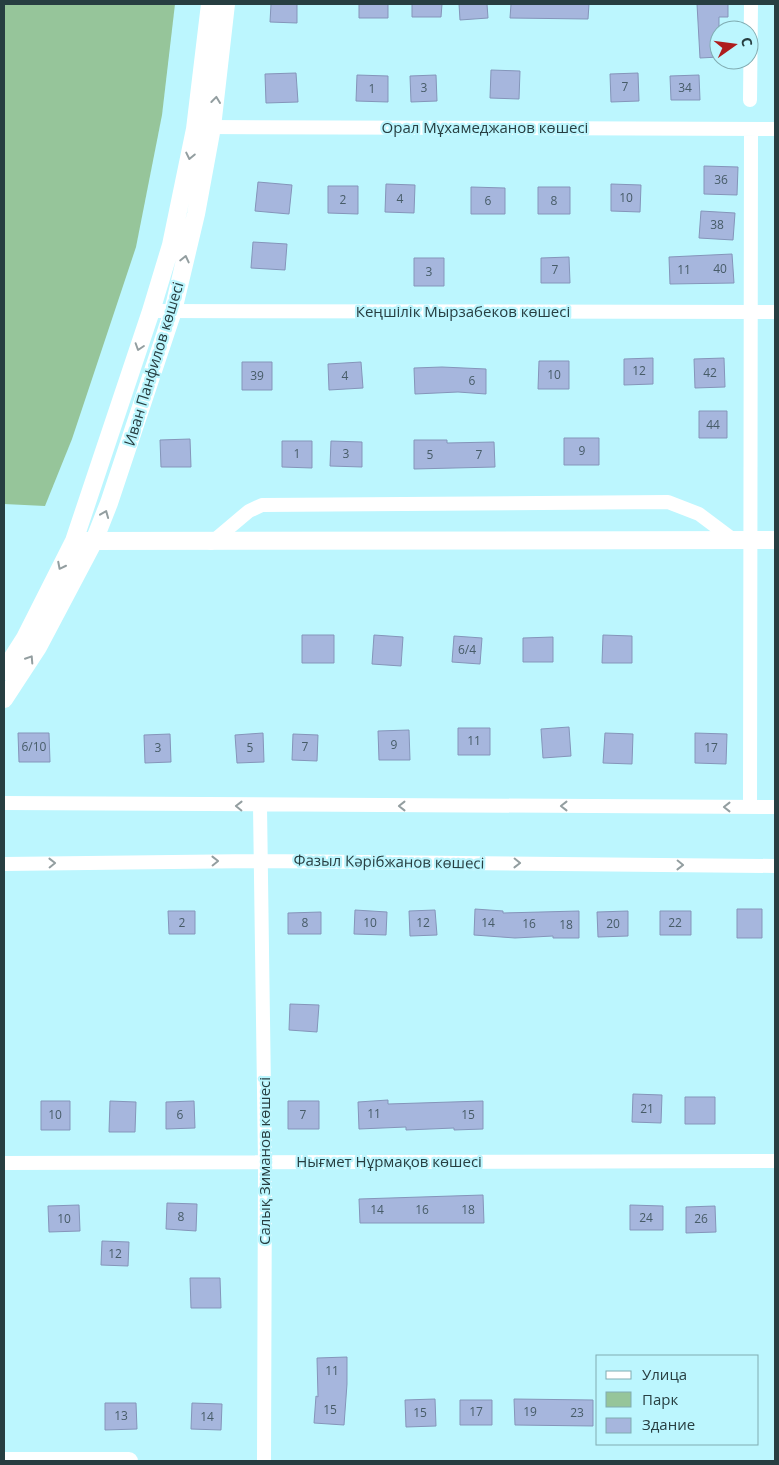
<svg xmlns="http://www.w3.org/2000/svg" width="779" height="1465" viewBox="0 0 779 1465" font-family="'Open Sans',sans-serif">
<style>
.green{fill:#96c59a}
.building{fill:#a6b6dd;stroke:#8595ba}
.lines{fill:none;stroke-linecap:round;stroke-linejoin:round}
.minor{stroke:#fff;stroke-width:14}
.tertiary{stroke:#fff;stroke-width:18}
.oneway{stroke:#939ea0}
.labels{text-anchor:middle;stroke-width:4.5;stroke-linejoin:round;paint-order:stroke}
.number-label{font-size:12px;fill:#475c68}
.street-label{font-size:15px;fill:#273e41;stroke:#bcf6fe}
</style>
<rect width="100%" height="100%" fill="#bcf6fe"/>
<path class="green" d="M4,4H175L162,115L136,247L72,439L45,506L4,504Z"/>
<path class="building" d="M271,4H297V23L270,22Z
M359,4H388V18H359Z
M412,4H442L441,17H412Z
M459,4H487L488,18L460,20Z
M511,4H589L588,19L510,18Z
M697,4H728V17H719V57L700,58Z
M491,70L520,71L519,99L490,98Z
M296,73L298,102L266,103L265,74Z
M638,73L639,101L611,102L610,74Z
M357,75L388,76V102L356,101Z
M436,75L437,101L411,102L410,76Z
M699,75L700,100H671L670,76Z
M704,166L738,167L737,195L704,194Z
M258,182L292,185L289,214L255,211Z
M386,184L415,185L414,213L385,212Z
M611,184L641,185L640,212L611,211Z
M328,186H358V214L328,213Z
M471,187L505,188V214H471Z
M538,187H570V214H538Z
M701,211L735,213L733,240L699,238Z
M253,242L287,244L285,270L251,268Z
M732,254L734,283L670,284L669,257Z
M569,257L570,283H541V258Z
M414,258H444V286H414Z
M653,358V384L624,385V359Z
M724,358L725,387L695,388L694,359Z
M539,361H569V389H538Z
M242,362H272V390H242Z
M361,362L363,388L329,390L328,364Z
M442,367L486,369V394L458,392L415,394L414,368Z
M699,411H727V438H699Z
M564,438H599V465H564Z
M190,439L191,467H161L160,440Z
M414,440H447V443L494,442L495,467L414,469Z
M282,441H312V468L282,467Z
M331,441L362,442V467L330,466Z
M302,635H334V663H302Z
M374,635L403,637L401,666L372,664Z
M603,635L632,636V663H602Z
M454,636L482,638L480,664L452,662Z
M553,637V662H523V638Z
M569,727L571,756L543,758L541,729Z
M458,728H490V755H458Z
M409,730L410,760H379L378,731Z
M18,733H49L50,762H19Z
M263,733L264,762L237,763L235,735Z
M605,733L633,734L632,764L603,763Z
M695,733L727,734L726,764L695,763Z
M170,734L171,762L145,763L144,735Z
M293,734L318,735L317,761L292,760Z
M475,909L503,911V913L579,911V938H553V936L515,938L474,935Z
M737,909H762V938H737Z
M355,910L387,912L386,935L354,934Z
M435,910L437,935L410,936L409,911Z
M168,911H195V934H169Z
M628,911V936L598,937L597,912Z
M660,911H691V935H660Z
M321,912V934H288V913Z
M290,1004L319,1005L317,1032L289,1030Z
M633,1094L662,1095L661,1123L632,1122Z
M685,1097H715V1124H685Z
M388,1100V1104L483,1101V1129L454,1130V1128L406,1130V1127L359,1129L358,1102Z
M41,1101H70V1130H41Z
M110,1101L136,1102L135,1132H109Z
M194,1101L195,1128L166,1129V1102Z
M288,1101H319V1129H288Z
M483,1195L484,1223H360L359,1199Z
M167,1203L197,1204L196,1231L166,1229Z
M79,1205L80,1231L49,1232L48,1206Z
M630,1205L663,1206V1230H630Z
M715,1206L716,1232L686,1233V1207Z
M102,1241L129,1242L128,1266L101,1265Z
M190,1278H220L221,1308H191Z
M347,1357V1384L344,1425L314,1423L316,1396L318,1397L317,1358Z
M435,1399L436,1426L406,1427L405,1400Z
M514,1399L593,1400V1426L515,1425Z
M460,1400H492V1425H460Z
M105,1403H136L137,1429L105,1430Z
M192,1403L222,1404L221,1430L191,1429Z"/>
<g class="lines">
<path class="minor" d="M750,100L751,4
M204,127L775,129
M151,311L775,312
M211,543L249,511L262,505L668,502L699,514L735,541
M4,803L775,807
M260,806L265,1162L264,1461
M750,807L751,129
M4,864L261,861L775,866
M4,1163L775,1161"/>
<path class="tertiary" d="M84,541L775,540
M4,671L25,638L74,541L151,311L171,245L195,129L210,4
M4,699L38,647L94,541L109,503L173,311L196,214L212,127L226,4
M4,1461H129"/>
</g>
<defs><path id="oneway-chevron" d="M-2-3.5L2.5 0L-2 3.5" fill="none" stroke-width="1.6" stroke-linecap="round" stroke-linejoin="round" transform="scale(1.25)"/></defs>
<g class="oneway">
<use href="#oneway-chevron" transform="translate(216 100) rotate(-83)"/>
<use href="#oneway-chevron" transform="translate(190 156) rotate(102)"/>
<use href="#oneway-chevron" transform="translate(185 259) rotate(-77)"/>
<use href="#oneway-chevron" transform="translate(139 347) rotate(108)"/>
<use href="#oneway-chevron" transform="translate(105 514) rotate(-68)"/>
<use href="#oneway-chevron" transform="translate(61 566) rotate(117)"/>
<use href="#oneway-chevron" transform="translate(30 659) rotate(-57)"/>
<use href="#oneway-chevron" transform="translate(239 806) rotate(-179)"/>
<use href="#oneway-chevron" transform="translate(402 806) rotate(-180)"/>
<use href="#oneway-chevron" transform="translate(564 806) rotate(-180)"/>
<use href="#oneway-chevron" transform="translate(727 807) rotate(-180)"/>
<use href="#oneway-chevron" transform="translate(215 861) rotate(-1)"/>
<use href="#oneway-chevron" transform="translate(52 863) rotate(-1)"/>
<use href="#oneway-chevron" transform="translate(517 863) rotate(1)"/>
<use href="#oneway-chevron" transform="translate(680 865) rotate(1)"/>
</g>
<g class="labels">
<g class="number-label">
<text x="625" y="91">7</text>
<text x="424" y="92">3</text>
<text x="685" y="92">34</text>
<text x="372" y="93">1</text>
<text x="721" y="184">36</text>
<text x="626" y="202">10</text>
<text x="400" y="203">4</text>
<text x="343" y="204">2</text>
<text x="488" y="205">6</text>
<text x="554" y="205">8</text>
<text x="717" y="229">38</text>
<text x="720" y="273">40</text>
<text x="555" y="274">7</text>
<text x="684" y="274">11</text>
<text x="429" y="276">3</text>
<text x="639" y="375">12</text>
<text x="710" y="377">42</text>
<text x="554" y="379">10</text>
<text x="257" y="380">39</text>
<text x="345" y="380">4</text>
<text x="472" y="385">6</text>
<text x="713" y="429">44</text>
<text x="582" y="455">9</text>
<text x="297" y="458">1</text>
<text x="346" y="458">3</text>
<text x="430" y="459">5</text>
<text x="479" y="459">7</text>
<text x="467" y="654">6/4</text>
<text x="474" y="745">11</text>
<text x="394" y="749">9</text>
<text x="34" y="751">6/10</text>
<text x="305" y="751">7</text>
<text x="158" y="752">3</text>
<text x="250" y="752">5</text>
<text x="711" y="752">17</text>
<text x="182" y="927">2</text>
<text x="305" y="927">8</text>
<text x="370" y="927">10</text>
<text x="423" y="927">12</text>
<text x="488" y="927">14</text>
<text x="675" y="927">22</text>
<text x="529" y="928">16</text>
<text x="613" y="928">20</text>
<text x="566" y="929">18</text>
<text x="647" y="1113">21</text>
<text x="374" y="1118">11</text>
<text x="55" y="1119">10</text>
<text x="180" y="1119">6</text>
<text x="303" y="1119">7</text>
<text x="468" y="1119">15</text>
<text x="377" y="1214">14</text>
<text x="422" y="1214">16</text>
<text x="468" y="1214">18</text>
<text x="181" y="1221">8</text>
<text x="646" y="1222">24</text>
<text x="64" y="1223">10</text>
<text x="701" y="1223">26</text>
<text x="115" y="1258">12</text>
<text x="332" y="1375">11</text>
<text x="330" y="1414">15</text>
<text x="476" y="1416">17</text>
<text x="530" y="1416">19</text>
<text x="420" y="1417">15</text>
<text x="577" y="1417">23</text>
<text x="121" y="1420">13</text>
<text x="207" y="1421">14</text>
</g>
<g class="street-label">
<text x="485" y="133">Орал Мұхамеджанов көшесі</text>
<text x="463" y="317">Кеңшілік Мырзабеков көшесі</text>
<text transform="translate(154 364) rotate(-73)" y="5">Иван Панфилов көшесі</text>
<text transform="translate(389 862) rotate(1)" y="5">Фазыл Кәрібжанов көшесі</text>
<text transform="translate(265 1161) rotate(-90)" y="5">Салық Зиманов көшесі</text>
<text x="389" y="1167">Нығмет Нұрмақов көшесі</text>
</g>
</g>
<rect width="779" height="1465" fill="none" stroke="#273e41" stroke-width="10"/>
<rect x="596" y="1355" width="162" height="90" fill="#bcf6fe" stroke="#80acb2"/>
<rect x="606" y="1371" width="25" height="8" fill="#ffffff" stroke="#80acb2"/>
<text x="642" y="1380" font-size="15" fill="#273e41">Улица</text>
<rect x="606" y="1392" width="25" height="15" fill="#96c59a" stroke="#80acb2"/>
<text x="642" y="1405" font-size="15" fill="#273e41">Парк</text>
<rect x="606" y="1418" width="25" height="15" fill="#a6b6dd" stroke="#80acb2"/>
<text x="642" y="1430" font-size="15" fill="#273e41">Здание</text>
<g transform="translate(734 45) rotate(76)"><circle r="24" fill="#bcf6fe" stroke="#80acb2"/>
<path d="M0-4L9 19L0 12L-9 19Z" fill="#ae1d1d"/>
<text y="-8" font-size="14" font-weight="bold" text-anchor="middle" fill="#273e41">С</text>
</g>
</svg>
